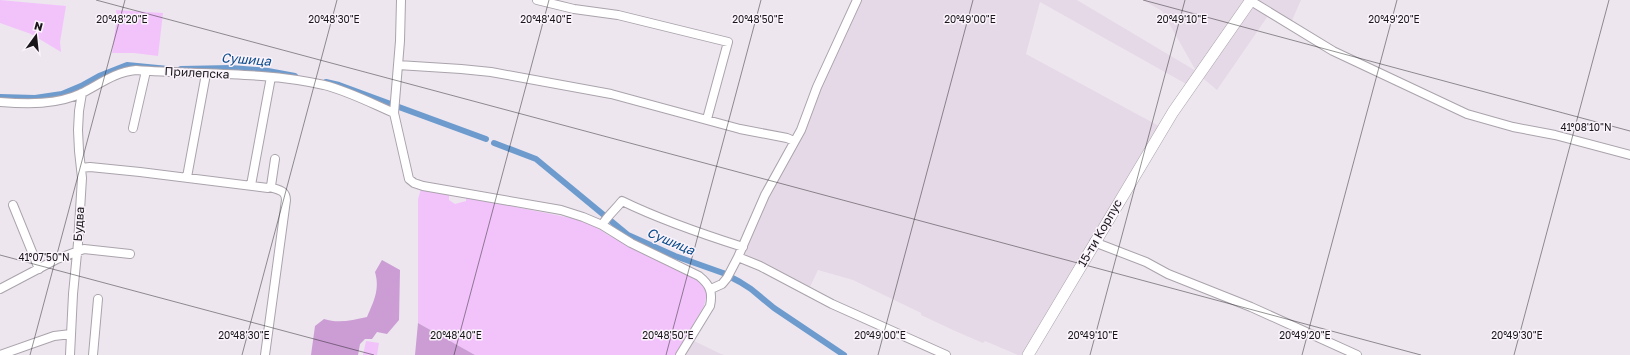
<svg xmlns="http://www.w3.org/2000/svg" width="1630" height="355" viewBox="0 0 1630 355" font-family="'Golos Text',sans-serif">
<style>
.built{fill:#e5d9e7}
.green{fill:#f2c3fb}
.forest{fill:#cb9dd4}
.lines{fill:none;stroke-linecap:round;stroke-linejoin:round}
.canal{stroke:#6e9bce;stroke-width:6}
.minor-casing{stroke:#aaa3ac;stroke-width:10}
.major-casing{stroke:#aaa3ac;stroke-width:12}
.minor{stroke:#fff;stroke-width:8}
.major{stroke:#fff;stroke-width:11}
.ticks{fill:none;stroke:#181619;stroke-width:1;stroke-opacity:0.45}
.labels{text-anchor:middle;stroke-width:3;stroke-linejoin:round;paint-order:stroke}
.street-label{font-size:12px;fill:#181619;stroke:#fbf3fc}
.water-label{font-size:13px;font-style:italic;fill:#094b8a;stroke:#fbf3fc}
.ticks-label{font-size:10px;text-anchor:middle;fill:#181619;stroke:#fbf3fc;stroke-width:3;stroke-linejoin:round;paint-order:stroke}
</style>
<rect width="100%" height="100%" fill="#ede6ef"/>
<path class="built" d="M861,0H1077L1196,71L1162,11L1143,0H1301L1290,25L1270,13L1217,90L1199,75L1188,85L1040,2L1026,54L1159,126L1023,355H1018L985,341L983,343L955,331L921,315V313L853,280L818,270L809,289L743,254Z
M690,339L719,353L724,355H680Z"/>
<path class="green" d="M0,0L66,6L60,42L61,52L31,34L0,23Z
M116,10L163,13L158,56L134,53H112L117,17Z
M421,189L449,193V200L455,204L466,201V197L571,218L593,225L608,235L689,275L703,284L707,293L704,306L675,355H475L418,323V199Z
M366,341L379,343L377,355H363Z"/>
<path class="forest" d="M382,260L400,270L399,320L387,334L377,332L372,339H365L360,344L358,355H311L315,326L324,319C339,324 352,320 367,317C374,301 380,289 375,272Z
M418,323L475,355H415Z"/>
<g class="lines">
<path class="canal" d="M181,69L231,68L268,71L295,76
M326,82L339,85L486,139
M0,97L35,98L62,94L81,86L99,76L127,65L168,69
M494,143L536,159L628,235L675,256L723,273L740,282L751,289L774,308L844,355"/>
<defs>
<path id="minor" d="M401,0L400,41L394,113L409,179L414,183L423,186L561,210L583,217L602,225L631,243L699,276C710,285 713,292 710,306L680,355
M537,0L574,9L618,15L728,42L707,119
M1251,1L1333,51L1467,114L1513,127L1555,135L1630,155
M398,65L461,69L491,72L611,94L740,129L787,138L794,141
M0,102C27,104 57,105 82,93C100,84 115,72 136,70C198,75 262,71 324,85C348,91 371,103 394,113
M133,128L146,71
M81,168L90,167L140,172L268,188L271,186L275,159
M187,177L206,74
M251,185L271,77
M13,205L39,269
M602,225C608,215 615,210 622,201C661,220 702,234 743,247
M1094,242L1146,262L1168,274L1251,307L1357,355
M738,257L760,266L832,304L946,355
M0,289L57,259L84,249L130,254
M711,289L722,284L727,278L738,257L765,195L801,130L817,87L857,0
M0,355L54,336L71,334
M70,355L73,294L78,243L82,178L79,151L78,130L79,111L82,93
M93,355L98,299
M265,355L286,200C286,190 278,190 270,187"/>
<path id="major" d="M1028,355L1173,112L1251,0"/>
</defs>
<use href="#minor" class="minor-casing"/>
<use href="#major" class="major-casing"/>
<use href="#minor" class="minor"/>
<use href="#major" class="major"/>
</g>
<path class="ticks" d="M96,0L1421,355M1143,0L1630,131M0,255L374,355M30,355L125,0M242,355L337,0M454,355L549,0M666,355L761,0M878,355L973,0M1090,355L1185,0M1302,355L1397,0M1514,355L1609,0"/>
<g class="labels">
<g class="street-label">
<text transform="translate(197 73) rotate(3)" y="4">Прилепска</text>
<text transform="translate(79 224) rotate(-86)" y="4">Будва</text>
<text transform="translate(1100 233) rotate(-60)" y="4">15-ти Корпус</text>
</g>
<g class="water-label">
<text transform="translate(246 59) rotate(4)" y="5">Сушица</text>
<text transform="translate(671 241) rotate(23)" y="5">Сушица</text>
</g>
</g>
<g class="ticks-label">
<text x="122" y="23">20°48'20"E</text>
<text x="334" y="23">20°48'30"E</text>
<text x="546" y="23">20°48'40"E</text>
<text x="758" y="23">20°48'50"E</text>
<text x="970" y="23">20°49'00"E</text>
<text x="1182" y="23">20°49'10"E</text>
<text x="1394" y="23">20°49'20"E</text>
<text x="1586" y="131">41°08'10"N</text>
<text x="44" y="261">41°07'50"N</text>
<text x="244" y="339">20°48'30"E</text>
<text x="456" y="339">20°48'40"E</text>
<text x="668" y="339">20°48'50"E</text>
<text x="880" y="339">20°49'00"E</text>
<text x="1093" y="339">20°49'10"E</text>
<text x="1305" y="339">20°49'20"E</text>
<text x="1517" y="339">20°49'30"E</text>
</g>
<g transform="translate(36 36) rotate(15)" stroke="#fbf3fc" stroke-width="3" paint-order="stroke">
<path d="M0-3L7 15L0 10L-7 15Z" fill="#181619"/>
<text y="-6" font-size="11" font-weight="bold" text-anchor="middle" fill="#181619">N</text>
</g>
</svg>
